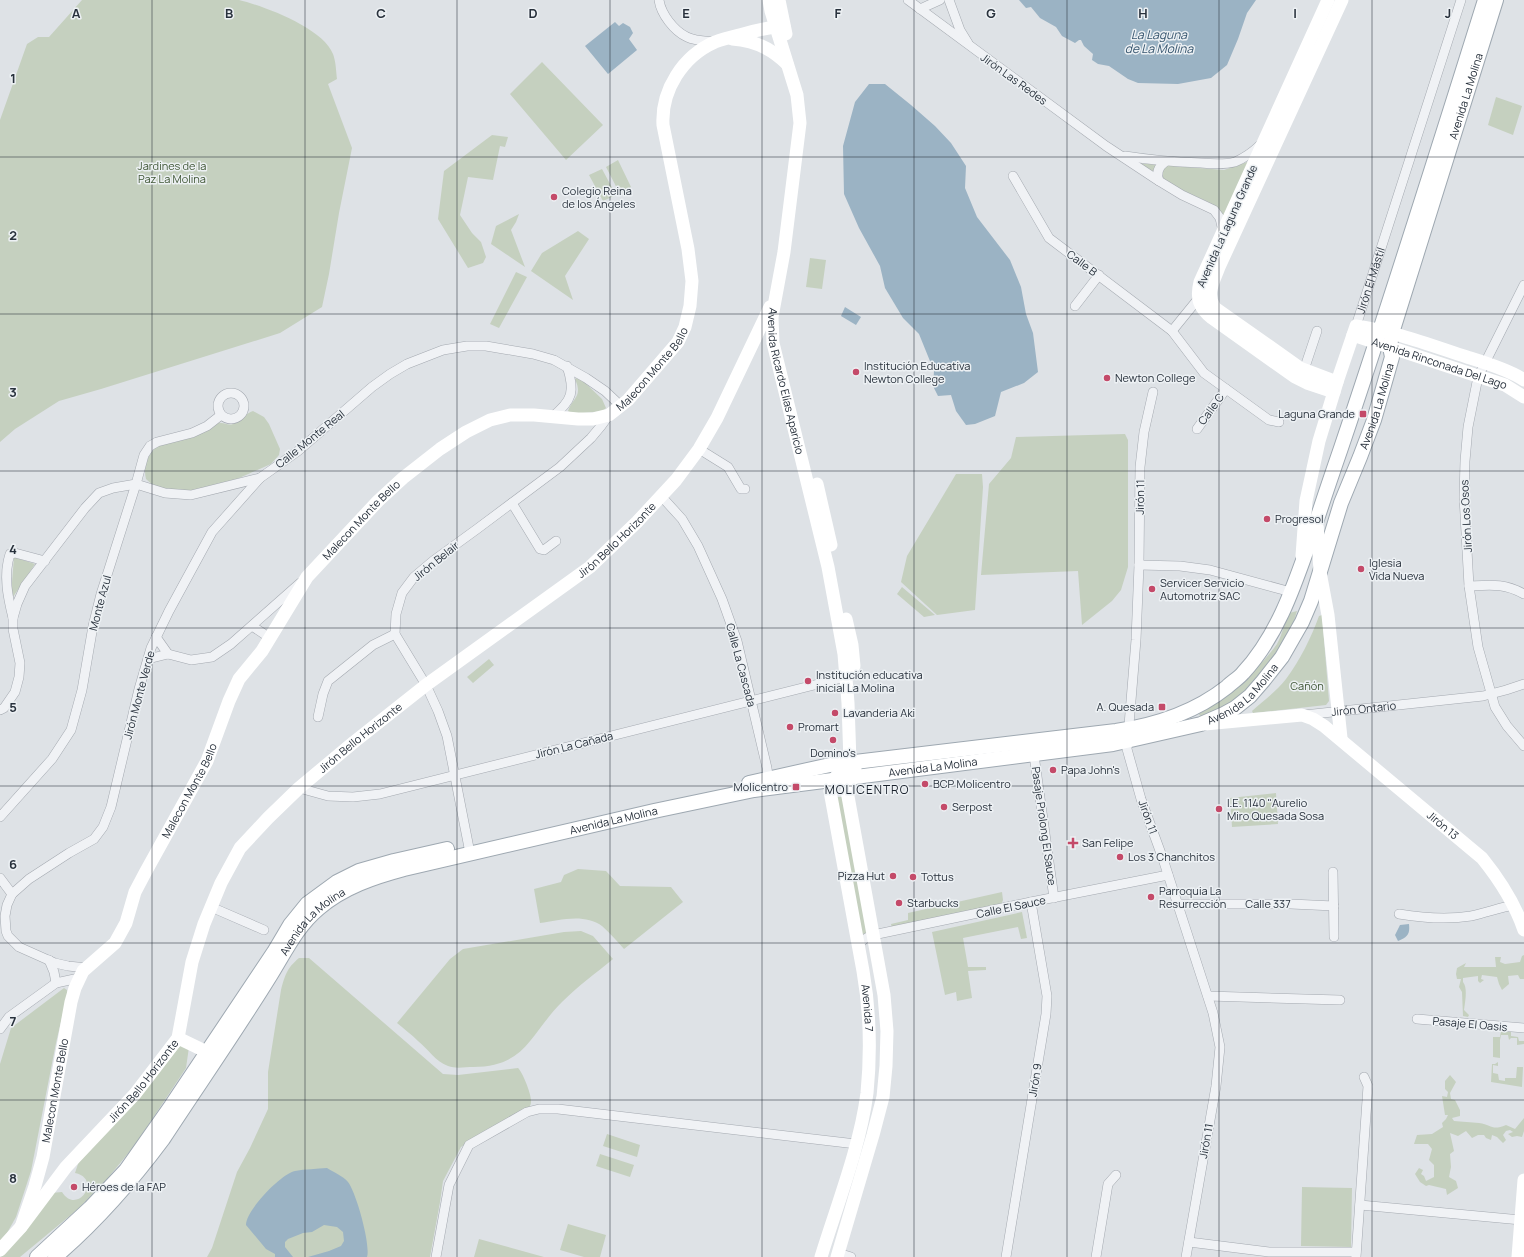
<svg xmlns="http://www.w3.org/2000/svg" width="1524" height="1257" viewBox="0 0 1524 1257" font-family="Manrope,sans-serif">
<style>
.green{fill:#c5d0bf}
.water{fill:#9bb3c4}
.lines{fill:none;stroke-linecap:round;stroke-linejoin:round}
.street-casing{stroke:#a4a9b0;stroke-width:10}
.primary-casing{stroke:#9ea8b1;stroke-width:16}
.street{stroke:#f0f2f5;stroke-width:9}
.secondary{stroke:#fff;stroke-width:13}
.primary{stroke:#fff;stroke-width:14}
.grid{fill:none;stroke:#28313c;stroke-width:1;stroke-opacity:0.55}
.poi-dot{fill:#c44a69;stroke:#edf1f4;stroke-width:1.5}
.labels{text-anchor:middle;stroke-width:3;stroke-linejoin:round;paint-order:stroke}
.street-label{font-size:11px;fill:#28313c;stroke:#edf1f4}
.park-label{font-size:11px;fill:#405736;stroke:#edf1f4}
.poi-label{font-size:11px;fill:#28313c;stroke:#edf1f4;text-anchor:start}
.water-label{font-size:12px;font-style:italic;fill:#35546d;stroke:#edf1f4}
.neighbourhood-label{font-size:12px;letter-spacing:1px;fill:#1a222d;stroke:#edf1f4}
.grid-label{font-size:13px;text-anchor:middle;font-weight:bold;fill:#28313c;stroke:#edf1f4;stroke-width:3;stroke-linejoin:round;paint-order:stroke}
</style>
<rect width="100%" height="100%" fill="#dee2e6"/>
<path class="green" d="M82,0H239C264,6 323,28 333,54C336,62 336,71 337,79L328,84L352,148L339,213L329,274L322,307L280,333L101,389L59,401L15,429L0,442V120L27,44L38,37H49Z
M542,62L603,125L566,160L510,94Z
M1496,97L1522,106L1513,135L1488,125Z
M492,135L508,137L505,147L500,146L493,180L468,177L460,215L472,233L481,242L486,257L483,263L468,268L438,219L444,171Z
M618,160L631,187L620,194L606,167Z
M1250,161L1224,219C1209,197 1202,201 1182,190C1166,182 1151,172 1136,163L1224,170Z
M602,169L616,195L603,201L589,175Z
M519,214L516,222L511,230L525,267L491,244L496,226Z
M578,231L589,239L565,276L573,300L531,271L542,253Z
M810,258L826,260L822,289L806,287Z
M516,272L527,277L499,328L490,324Z
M579,377L602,399L606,408L603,411L573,414L568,411C573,397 583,397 575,379Z
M253,411L264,417L269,424L280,449L279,455L271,464L237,479L186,492L156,488L146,479C143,466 147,457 156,447L217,423C223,422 228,426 233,424C241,421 246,413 253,411Z
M1125,434L1128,440V567L1121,590L1112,601L1082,625L1078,571L981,575L989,484L1011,458L1016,437Z
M956,474H982L983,487L975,610L937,615L901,582L907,556Z
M14,557L35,564L13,597L11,595Z
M902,587L935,615L924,617L897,594Z
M1297,611L1290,634L1250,689L1228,708L1201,718L1199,714C1224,697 1260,669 1277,644C1282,635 1285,622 1289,613Z
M1322,615L1329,701L1326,705L1253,713L1252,711C1263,701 1277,691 1286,679C1300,660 1311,638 1319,616Z
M489,659L494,665L473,683L467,677Z
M1276,793L1278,824L1232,827L1230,798Z
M835,797H842L869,932L866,933L861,937Z
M578,869L606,871L620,886L671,887L683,902L624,949C617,941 610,933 602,926C585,913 559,920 540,923L534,889L561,882L564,875Z
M1002,892L1003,900L1001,905L892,929L891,924L908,920V913Z
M1022,912L1027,938L1021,939L1018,927L963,938L968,967H986V970L968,971L972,998L957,1001L956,992L945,995L932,932Z
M581,931L593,936L613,959C596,973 578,986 562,1002C529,1035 527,1066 473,1067C465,1067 456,1069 448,1066C436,1062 428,1049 418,1041C411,1034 404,1029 397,1023L450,959L463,949L564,932Z
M1524,955V979H1520L1518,975L1508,976L1509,984L1502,990L1499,984L1497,977L1482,975L1481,979L1484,980L1480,983L1478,981V976L1463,978V982C1468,988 1465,1002 1464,1010L1469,1015L1468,1017L1463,1016L1462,992L1459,987L1461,979H1457L1456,974L1457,968L1466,963L1464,967H1496L1495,957H1501L1500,962L1505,964L1520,962L1522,956Z
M299,958H309L443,1074L458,1075L518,1068C522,1071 532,1095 531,1102C531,1104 530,1106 529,1108L488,1129L461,1147L443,1181L440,1202L430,1257H207L212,1248L237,1172L250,1148L268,1109V1072L281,990C285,975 287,968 299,958Z
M64,988L67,990V996L56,1043L31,1171L16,1217L7,1233L0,1241V1064L11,1028Z
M1501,1031L1511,1032V1036L1518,1037L1519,1041H1524V1044L1517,1045V1038H1511L1509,1040L1508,1035H1501L1500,1040V1058L1493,1057V1037H1500Z
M182,1044L189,1047L186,1068L135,1145L107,1179L78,1209L20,1257H1L51,1193L62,1192C77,1216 103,1179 75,1173L79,1161Z
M1498,1062V1066L1493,1065V1073L1498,1074L1499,1080L1505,1081V1078H1516L1517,1067H1523L1522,1087L1491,1082L1492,1064H1495Z
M1450,1075L1456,1082L1450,1093L1451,1099L1455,1100L1460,1110V1116L1452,1118L1454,1121C1462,1122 1471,1122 1479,1123C1492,1125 1492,1131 1506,1125L1515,1129L1524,1118V1131L1522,1137L1517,1136L1512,1137L1508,1134L1513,1132L1510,1130L1506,1131L1503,1135L1506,1140L1503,1143L1497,1137L1492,1135L1491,1140L1486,1138L1484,1135H1478L1472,1138L1466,1131L1458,1136L1450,1133L1454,1151L1450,1154L1451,1167L1449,1177L1456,1181L1458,1188L1447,1195L1446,1189L1429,1185L1426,1186L1420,1182L1415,1174L1419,1168L1423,1170L1421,1174L1424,1176L1426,1181L1434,1177V1165L1429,1160L1432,1149L1428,1144H1414L1417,1135L1432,1134L1443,1127L1442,1123L1446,1119L1448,1115H1445L1442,1096L1447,1097L1448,1092L1445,1089V1081Z
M607,1134L640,1145L637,1157L603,1146Z
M600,1154L634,1165L630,1177L596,1166Z
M1302,1187L1352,1188L1351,1247L1301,1246Z
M568,1224L606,1235L600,1257H584L560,1250Z
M479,1239L544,1257H474Z"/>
<path class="water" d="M1019,0H1256L1247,13L1238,39L1227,65L1211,78L1178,84L1138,83L1128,79L1109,66L1098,64L1092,60L1093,54L1084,46L1081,40H1079L1075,43L1062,36L1056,27L1040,18L1031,7L1026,8Z
M615,22L619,26L623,23L630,27L633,33L629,39L637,50L608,74L585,46Z
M869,84H885L911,105L935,126L951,143L966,166L965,188L977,217L1010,260L1021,287L1026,314L1033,333L1038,372L1024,383L1001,392L995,416L975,424L966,425L956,411L951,395L938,396L933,386L934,371L919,334L903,318L885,288L880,266L859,228L844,194L843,146L855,102Z
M845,307L861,317L856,325L841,316Z
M1409,924C1410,934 1408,937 1398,941L1395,935L1400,925Z
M327,1168C333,1172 343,1176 348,1182C356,1192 371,1245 367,1257H308L329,1251L341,1246L344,1241L343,1232L337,1227L324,1225L312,1232L303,1233L288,1239L285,1242V1247L293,1257H275V1254L266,1249L246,1225C246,1210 281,1174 295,1171C305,1169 317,1169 327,1168Z"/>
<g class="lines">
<defs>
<g id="street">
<path d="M659,0C661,14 674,31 687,37C695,41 705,41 715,42"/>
<path d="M908,0L1106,146L1159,181L1182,195L1214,210L1220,218L1222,227V233"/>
<path d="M949,0L960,30L968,43"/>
<path d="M920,9L940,0"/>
<path d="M1125,156C1150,160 1175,162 1201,163C1212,164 1224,165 1235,162C1244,158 1253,152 1260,145"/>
<path d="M1013,176L1049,238L1172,331L1204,373L1269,420L1279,422"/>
<path d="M1159,181C1156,173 1158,167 1165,162"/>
<path d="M1524,285L1478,377L1468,427L1465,461L1464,497L1469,586L1478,647L1495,707L1507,726L1524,746"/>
<path d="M1075,306L1099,275"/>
<path id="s1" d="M1356,326L1461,0"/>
<path d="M1172,331L1198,299"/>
<path d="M1304,370L1317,331"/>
<path d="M1153,392L1144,432L1140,467L1139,565L1136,640L1127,749L1141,799L1163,859L1213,1013L1220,1047L1216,1086L1186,1257"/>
<circle cx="231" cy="406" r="13"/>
<path d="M552,417C573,400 575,391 567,366"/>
<path d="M1197,429L1226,389"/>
<path d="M699,449L728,467L741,489H745"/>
<path d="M662,497L682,519L698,546L722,599L737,641L767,768L769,784"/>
<path d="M512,503L540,549L544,550L556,541"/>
<path d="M1139,565L1180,566L1210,570L1291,592"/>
<path d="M1469,586C1491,585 1504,583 1524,594"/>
<path d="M13,618C8,598 3,575 10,554L15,553L45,561"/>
<path d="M252,626L270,638"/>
<path d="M156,637L168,654"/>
<path d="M148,659L168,654L191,660L212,657L231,644L300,583"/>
<path d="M0,710L4,708L15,692L19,677L20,663L13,629V618L17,604L25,586L85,508L99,493L113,488L136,484L165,493L191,495L260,478L298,451L372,387L390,374L407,364L443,350L467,346H486L533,354L554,360L586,378L605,391L621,406"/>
<path id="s2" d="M1304,715L1483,696L1506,690L1524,684"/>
<path d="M318,717L323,694L328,681L373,645L395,634"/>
<path d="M1034,755L1054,898"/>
<path d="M299,788L328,796L353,797L380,794L846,677"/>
<path d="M0,817L52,759L71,730L82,690L93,626L101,594L136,484L144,455L150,446L157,442L192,433L207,426L221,415"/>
<path d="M470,853L447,736L438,711L426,685L395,634L396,614L402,593L414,577L433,561L477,529L560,467L591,438L601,426L609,415"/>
<path d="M1333,872L1334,937"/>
<path d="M0,878L12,894"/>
<path d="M1177,904H1291L1334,906"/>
<path d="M211,907L264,930"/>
<path d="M1399,914C1423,918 1447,920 1471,916C1485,913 1499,908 1513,905"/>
<path d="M858,946C862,940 866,937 873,935L1031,902L1168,875"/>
<path d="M49,960L54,972L56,983"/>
<path d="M87,968L68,966L55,963L19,947L8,936L6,931L5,916L7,905L12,894L29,879L69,853L94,839L103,827L111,807L139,689L151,648L169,611L212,532L260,478"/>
<path d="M1208,996L1340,1000"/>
<path d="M1417,1019L1524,1028"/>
<path d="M0,1029L9,1017L56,983L79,978"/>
<path d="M1360,1205L1521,1220"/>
<path d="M1189,1242L1269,1252H1356"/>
<path d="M838,1253L851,1257"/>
<path d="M436,1257L449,1185L469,1145L527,1112L539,1109H558L856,1144"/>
<path d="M1006,1257L1046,1014L1047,996L1031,902"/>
<path d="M1096,1257L1108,1184L1116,1175"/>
<path d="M1356,1257L1368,1086L1364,1077"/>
</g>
<g id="primary">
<path d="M749,783L830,765L1116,731C1157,725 1194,713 1227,687C1232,682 1239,678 1243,673C1279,634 1295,583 1312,535C1321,506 1331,477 1341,448C1391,300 1438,150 1485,0"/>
<path d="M37,1257L90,1208L126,1170L171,1106L274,952L290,925L307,904L337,882L359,871L394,861L447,849"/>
<path id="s8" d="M55,1257C96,1222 131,1182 163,1139C199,1084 236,1031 270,976C285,952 297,926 319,908C344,887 374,877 404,869L654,811L754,790L1113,744L1201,724L1224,714L1235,708L1250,696L1263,681L1282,657L1302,622L1311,601L1341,503L1360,457L1374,420L1392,357L1390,347L1392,333L1496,0"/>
</g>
</defs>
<use href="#street" class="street-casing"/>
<use href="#primary" class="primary-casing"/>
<use href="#street" class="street"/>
<g class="secondary">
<path id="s3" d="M769,0L771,11L797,95L800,123L784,252L772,317L773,343L828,567L844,654L848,703L850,762L833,780L830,791L863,971C870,1011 871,1052 867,1093C860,1147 837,1205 821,1257"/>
<path d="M779,0L786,34"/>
<path d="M1328,0L1200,282C1196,298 1199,308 1212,318L1295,377L1307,383L1334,392"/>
<path d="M732,39C753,40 772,49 787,64"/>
<path id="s4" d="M1353,335L1505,385L1524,397"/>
<path d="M1337,382L1300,368L1215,308C1205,294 1214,281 1219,267L1342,0"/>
<path d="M817,484L831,545"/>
<path d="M1317,523L1320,572L1328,615L1341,738"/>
<path d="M1302,556L1306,501L1319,441L1337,382L1356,326C1394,331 1430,345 1467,357C1483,362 1510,370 1524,380"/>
<path d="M846,619L852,645L854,666"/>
<path id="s5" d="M1205,724L1302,715L1313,719L1324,726L1482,858C1499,879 1515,904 1524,930"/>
<path d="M178,1038L205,1051L215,1058"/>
<path id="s6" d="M21,1227L35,1186L43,1157L71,1002L75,988L83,971L115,943L126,923L135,892L145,873L207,761L229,701L239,679L262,651L307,577L378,501L403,478L440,449L466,432L490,420L510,415H534L578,419H593L609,415L628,400L678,342L685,327L690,306L692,281L688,249L663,125C661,90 683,56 715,42C723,39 731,37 739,35C754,31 768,27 784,26"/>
<path id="s7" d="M0,1250L21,1227L66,1167L135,1094L178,1038L192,962L204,924L221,883L240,848L268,818L299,788L354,742L426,685L590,567L637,522L676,480L699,449L717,418L770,307"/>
<path d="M837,1257L873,1135L883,1097L886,1066L887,1031L884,995L847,791L855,769"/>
<path d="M1518,1257L1524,1180"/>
</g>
<use href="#primary" class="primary"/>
</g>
<path class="grid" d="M152,0V1257M305,0V1257M457,0V1257M610,0V1257M762,0V1257M914,0V1257M1067,0V1257M1219,0V1257M1372,0V1257M0,157H1524M0,314H1524M0,471H1524M0,628H1524M0,786H1524M0,943H1524M0,1100H1524"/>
<g class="poi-dot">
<circle cx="554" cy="197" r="4"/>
<circle cx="856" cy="372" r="4"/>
<circle cx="1107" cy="378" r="4"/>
<rect x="1359" y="410" width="8" height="8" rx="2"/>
<circle cx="1267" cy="519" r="4"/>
<circle cx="1361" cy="569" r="4"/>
<circle cx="1152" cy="589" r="4"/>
<circle cx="808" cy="681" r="4"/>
<rect x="1158" y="703" width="8" height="8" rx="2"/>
<circle cx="835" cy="713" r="4"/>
<circle cx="790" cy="727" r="4"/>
<circle cx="833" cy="740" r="4"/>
<circle cx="1053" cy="770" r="4"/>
<circle cx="925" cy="784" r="4"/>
<rect x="792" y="783" width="8" height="8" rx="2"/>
<circle cx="944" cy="807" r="4"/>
<circle cx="1219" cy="809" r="4"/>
<path d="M1071 837h4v4h4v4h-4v4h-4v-4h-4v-4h4z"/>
<circle cx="1120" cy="857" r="4"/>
<circle cx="893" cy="876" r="4"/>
<circle cx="913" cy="877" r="4"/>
<circle cx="1151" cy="897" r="4"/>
<circle cx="899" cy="903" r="4"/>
<circle cx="74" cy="1187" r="4"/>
</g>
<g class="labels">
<g class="street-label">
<text transform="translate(1014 79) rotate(36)" y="4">Jirón Las Redes</text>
<text dy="4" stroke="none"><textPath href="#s8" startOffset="2045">Avenida La Molina</textPath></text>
<text transform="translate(1227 226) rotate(-66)" y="4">Avenida La Laguna Grande</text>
<text transform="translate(1082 263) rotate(37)" y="4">Calle B</text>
<text dy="4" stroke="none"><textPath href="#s1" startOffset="48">Jirón El Mástil</textPath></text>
<text dy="4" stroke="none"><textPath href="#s4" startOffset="91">Avenida Rinconada Del Lago</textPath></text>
<text dy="4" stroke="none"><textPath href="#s6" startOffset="1149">Malecon Monte Bello</textPath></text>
<text dy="4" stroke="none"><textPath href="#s3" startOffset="389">Avenida Ricardo Elías Aparicio</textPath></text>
<text dy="4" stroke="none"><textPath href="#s8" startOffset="1721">Avenida La Molina</textPath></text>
<text transform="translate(1211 409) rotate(-54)" y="4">Calle C</text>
<text transform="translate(310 439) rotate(-39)" y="4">Calle Monte Real</text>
<text transform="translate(1140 497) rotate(-89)" y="4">Jirón 11</text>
<text transform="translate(1466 516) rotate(-93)" y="4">Jirón Los Osos</text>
<text dy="4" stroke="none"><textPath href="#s6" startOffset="801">Malecon Monte Bello</textPath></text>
<text dy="4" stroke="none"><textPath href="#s7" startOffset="966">Jirón Bello Horizonte</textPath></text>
<text transform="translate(436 561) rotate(-39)" y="4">Jirón Belair</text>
<text transform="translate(100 603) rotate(-75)" y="4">Monte Azul</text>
<text transform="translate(741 665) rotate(75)" y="4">Calle La Cascada</text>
<text dy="4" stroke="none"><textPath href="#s8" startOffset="1397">Avenida La Molina</textPath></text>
<text transform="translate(139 695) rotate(-75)" y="4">Jirón Monte Verde</text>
<text dy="4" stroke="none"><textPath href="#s2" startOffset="60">Jirón Ontario</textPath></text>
<text dy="4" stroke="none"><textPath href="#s7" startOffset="642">Jirón Bello Horizonte</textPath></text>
<text transform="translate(574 745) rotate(-14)" y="4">Jirón La Cañada</text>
<text dy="4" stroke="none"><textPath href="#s8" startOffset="1073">Avenida La Molina</textPath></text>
<text dy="4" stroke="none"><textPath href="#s6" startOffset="477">Malecon Monte Bello</textPath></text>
<text transform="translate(1148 817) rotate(70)" y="4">Jirón 11</text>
<text dy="4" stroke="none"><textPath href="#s8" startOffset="749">Avenida La Molina</textPath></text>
<text dy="4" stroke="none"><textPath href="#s5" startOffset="277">Jirón 13</textPath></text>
<text transform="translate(1044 826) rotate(82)" y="4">Pasaje Prolong El Sauce</text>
<text x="1268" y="908">Calle 337</text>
<text transform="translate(1011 907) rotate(-12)" y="4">Calle El Sauce</text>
<text dy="4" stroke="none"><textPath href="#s8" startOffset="425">Avenida La Molina</textPath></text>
<text dy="4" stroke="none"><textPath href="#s3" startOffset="1033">Avenida 7</textPath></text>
<text transform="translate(1470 1024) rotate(5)" y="4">Pasaje El Oasis</text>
<text dy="4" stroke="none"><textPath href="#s7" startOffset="222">Jirón Bello Horizonte</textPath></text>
<text transform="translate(1035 1080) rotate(-81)" y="4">Jirón 9</text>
<text dy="4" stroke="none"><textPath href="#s6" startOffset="141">Malecon Monte Bello</textPath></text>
<text transform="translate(1206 1141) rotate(-80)" y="4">Jirón 11</text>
</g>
<g class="park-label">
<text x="172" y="170">Jardines de la<tspan x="172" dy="13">Paz La Molina</tspan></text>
<text x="1307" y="690">Cañón</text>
</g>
<g class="poi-label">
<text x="562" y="195">Colegio Reina<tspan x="562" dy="13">de los Ángeles</tspan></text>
<text x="864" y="370">Institución Educativa<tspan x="864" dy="13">Newton College</tspan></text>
<text x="1115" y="382">Newton College</text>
<text x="1355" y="418" text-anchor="end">Laguna Grande</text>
<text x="1275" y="523">Progresol</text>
<text x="1369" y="567">Iglesia<tspan x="1369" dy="13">Vida Nueva</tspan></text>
<text x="1160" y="587">Servicer Servicio<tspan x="1160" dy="13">Automotriz SAC</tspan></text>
<text x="816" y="679">Institución educativa<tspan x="816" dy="13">inicial La Molina</tspan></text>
<text x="1154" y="711" text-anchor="end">A. Quesada</text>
<text x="843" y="717">Lavanderia Aki</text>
<text x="798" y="731">Promart</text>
<text x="833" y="757" text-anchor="middle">Domino's</text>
<text x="1061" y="774">Papa John's</text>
<text x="933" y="788">BCP Molicentro</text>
<text x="788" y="791" text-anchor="end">Molicentro</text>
<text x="1227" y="807">I.E. 1140 "Aurelio<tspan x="1227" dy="13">Miro Quesada Sosa</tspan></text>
<text x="952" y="811">Serpost</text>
<text x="1082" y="847">San Felipe</text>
<text x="1128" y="861">Los 3 Chanchitos</text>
<text x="885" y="880" text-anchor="end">Pizza Hut</text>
<text x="921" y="881">Tottus</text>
<text x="1159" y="895">Parroquia La<tspan x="1159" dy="13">Resurrección</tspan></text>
<text x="907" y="907">Starbucks</text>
<text x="82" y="1191">Héroes de la FAP</text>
</g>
<g class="water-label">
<text x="1159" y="39">La Laguna<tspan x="1159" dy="14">de La Molina</tspan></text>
</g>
<g class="neighbourhood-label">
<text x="867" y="794">MOLICENTRO</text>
</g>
</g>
<g class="grid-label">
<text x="76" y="18">A</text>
<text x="229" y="18">B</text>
<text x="381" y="18">C</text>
<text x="533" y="18">D</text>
<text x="686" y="18">E</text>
<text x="838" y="18">F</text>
<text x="991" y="18">G</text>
<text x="1143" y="18">H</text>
<text x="1295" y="18">I</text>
<text x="1448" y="18">J</text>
<text x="13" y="83">1</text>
<text x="13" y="240">2</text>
<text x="13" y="397">3</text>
<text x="13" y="554">4</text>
<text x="13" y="712">5</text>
<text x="13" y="869">6</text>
<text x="13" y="1026">7</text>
<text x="13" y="1183">8</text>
</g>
</svg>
